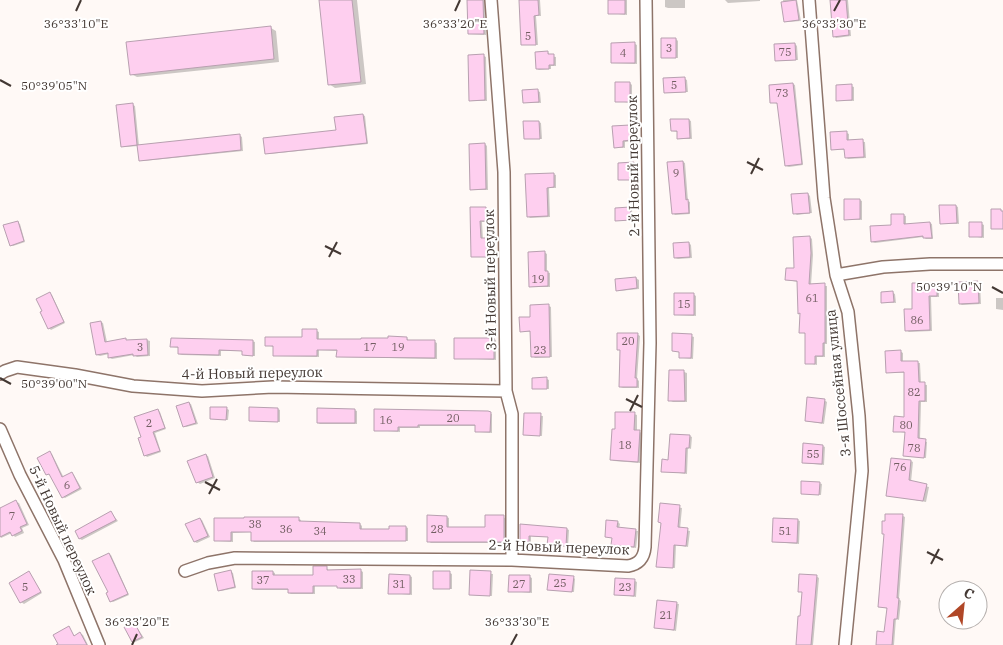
<svg xmlns="http://www.w3.org/2000/svg" width="1003" height="645" viewBox="0 0 1003 645" font-family="'IBM Plex Serif',serif">
<style>
.shadow{fill:#0003}
.building{fill:#fecfef;stroke:#b8a0b0}
.lines{fill:none;stroke-linecap:round;stroke-linejoin:round}
.street-casing{stroke:#8e7469;stroke-width:14}
.street{stroke:#fff;stroke-width:11}
.ticks{fill:none;stroke:#433833;stroke-width:2}
.labels{text-anchor:middle;stroke-width:4;stroke-linejoin:round;paint-order:stroke}
.number-label{font-size:11px;fill:#725e62}
.street-label{font-size:14px;fill:#433833;stroke:#fff}
.ticks-label{font-size:12px;text-anchor:middle;fill:#433833;stroke:#fff;stroke-width:4;stroke-linejoin:round;paint-order:stroke}
</style>
<rect width="100%" height="100%" fill="#fff9f6"/>
<path class="shadow" d="M320,0H357L366,84L335,88L329,84Z
M468,0H485L486,35L469,34Z
M521,0H540L541,16H536L538,45L522,44Z
M609,0H627V15L609,13Z
M665,0H685V8H668L665,7Z
M725,0H760V1L728,3Z
M783,0H797L801,21L788,22L785,21Z
M832,0H848L851,36L836,38L834,36Z
M271,28L276,31L279,62L137,77L131,74Z
M676,39L678,41V58L663,57Z
M635,44L637,45V64L612,63Z
M795,44L797,46L798,60L778,61L776,60Z
M548,52L550,56L556,57V66H551V69L539,70L537,69Z
M484,56L486,57L487,101H472L470,100Z
M685,79L687,80L688,92L667,93L665,92Z
M630,83L632,85V103L616,101Z
M793,84L795,85L803,165L789,167L786,166L778,104L772,102Z
M851,86L854,87V101L838,100Z
M538,91L540,92L541,103L524,102Z
M133,105L135,106L139,146L239,135L242,137L243,151L143,161L140,160L139,146L124,147L122,146Z
M363,115L365,116L368,144L269,154L266,153L337,131Z
M689,120L691,121L692,139H681L679,138L678,132L672,131Z
M539,122L541,123L542,139L525,138Z
M630,126L632,128L633,141L625,142V148L615,147Z
M847,133L849,134V141L865,142L866,158L848,159L846,157V150L832,149Z
M485,144L487,146L488,190H474L471,189V145Z
M683,162L685,163L688,201L690,202V214L675,215L673,213L668,163Z
M633,164L636,165V180L619,179Z
M553,174L556,175V188H549L550,217L530,218L528,216Z
M808,194L810,196L812,213L797,215L794,213Z
M860,200L862,201V220L845,219Z
M956,206L958,207L959,224L941,223Z
M471,208L488,209L489,222H482L483,240L489,241V257L472,256Z
M630,209L632,210L633,221L617,220Z
M903,215L906,216V225L930,223L932,224L933,239H926L923,237L875,243L872,242L893,226Z
M17,222L20,224L25,242L13,246L11,245Z
M982,224L984,225V238L970,236Z
M810,237L812,239L813,255L811,285L827,286V344H825V357H817V365L807,363L806,334L801,332V314L800,313L798,282L787,280L795,270L794,238Z
M689,243L691,245L692,258L678,259L675,258Z
M544,252L547,254V272L550,273V287H532L530,286Z
M636,278L639,280V289L619,291L617,290L616,280Z
M978,282L980,284L981,304L962,305L960,304Z
M937,284L939,286V297H931L932,331L909,332L906,330L913,310Z
M893,293L895,294L896,303L883,302Z
M50,294L52,295L65,323L51,330L49,328Z
M693,294L696,296V316L676,315Z
M996,298H1003V310L996,309Z
M549,306L551,307L552,357L535,358L533,356L532,332L521,331L531,318Z
M101,322L103,323L107,342L125,339L128,341L147,340L150,341V356L137,357L134,355L112,359L110,358L109,354L100,356L97,355Z
M317,331L319,332V340L407,338L409,341L435,342L437,343V359L340,357L338,356V351L319,350V357L276,356L274,355V347L266,345L303,339Z
M637,334L640,336L637,379L639,381V388H623L620,387L622,351L618,349Z
M691,336L694,337L693,359L683,358L681,357V352L673,351Z
M494,339L496,340V360L455,358Z
M252,341L255,342V356H246L244,355V351H221V356L182,355L179,354L180,348L172,347Z
M900,351L903,353V363H920L921,384L927,385V402H921L920,440L927,442L926,458L905,455L906,433L895,431L906,418L905,373L887,372Z
M684,372L687,373V402H673L669,400Z
M547,379L549,380V389L534,388Z
M824,400L827,402L824,424L806,421Z
M189,403L191,404L198,424L186,427L184,426Z
M226,408L229,410L228,420L211,419Z
M278,409L280,410V422L250,420Z
M158,410L160,412L166,429L155,433L161,452L147,457L145,455L143,438Z
M354,410L357,411V424H320L318,423Z
M490,413L492,414V433L479,432L476,431V426H420V428H400V432L375,430Z
M525,414L543,416L542,436L524,434Z
M634,414L637,415V431L642,433L640,463L614,461L611,459L616,430Z
M690,436L692,437L691,449L688,448L687,474L663,471Z
M823,446L825,447L824,465L803,463Z
M50,453L52,454L64,478L72,473L74,475L82,489L65,498L63,497L51,475L47,474Z
M206,455L208,456L215,478L200,484L197,482Z
M911,461L913,462L911,482L929,487L926,502L887,495Z
M819,483L822,484L821,495L802,493Z
M16,502L19,503L29,525L22,528L24,533L15,537L12,533L1,538L0,509Z
M661,504L682,508L680,529L690,531L688,547L676,545L675,568L657,566L662,523Z
M111,513L118,521L82,540L80,539L76,531Z
M486,516L506,518V543H431L428,541L447,517L449,518V528L486,529Z
M903,516L905,517L899,599L901,601L899,620L896,619L894,645H877L885,633L888,609L879,606L885,535L883,533Z
M200,519L202,520L210,537L197,543L195,542Z
M215,519H299L301,520V523L360,524L362,526V530H390L406,527L408,528V541L254,542L252,540V532L233,533V542L218,541L215,540Z
M797,520L800,521L799,544L773,542Z
M618,522L620,524L619,528L638,531L636,548L615,545L613,538L606,537Z
M521,526L567,529L569,530L568,547L551,546L549,544V537L531,536V543H523L521,541Z
M109,554L111,555L129,595L113,602L111,601L110,593Z
M326,567L329,571L360,570L363,572V589H340L338,586H315V594H291L289,593V590H256L253,589L273,572L275,573V576H314Z
M230,571L233,573L236,588L221,591L219,590Z
M471,572L493,574L492,596L470,594Z
M29,573L42,593L24,604L21,602Z
M450,573L452,574V589L434,588Z
M410,576L412,577V595L390,593Z
M816,576L819,578L813,645H797L802,617L803,592L799,591Z
M530,577L532,578V593L510,591Z
M573,577L575,579L574,592L551,590Z
M635,581L637,582L636,597L616,594Z
M658,601L679,604L676,631L655,627Z
M134,623L144,638L135,642L133,641Z
M69,628L75,637L80,633L83,635L88,645H60Z"/>
<path class="building" d="M319,0H352L361,82L328,85Z
M467,0H483L484,34H468Z
M519,0H538L539,15L534,16L536,45H521Z
M608,0H625V14H608Z
M796,0L799,20L784,22L781,2Z
M830,0H846L849,35L833,37Z
M271,26L274,59L130,75L126,42Z
M661,38H676V58H661Z
M635,42V63H611V43Z
M795,43L796,60L775,61L774,44Z
M548,51V54H554V65H549V69H536L535,52Z
M484,54L485,100L469,101L468,55Z
M685,77L686,92L664,93L663,78Z
M615,82H630V102H615Z
M793,83L802,164L785,166L777,103H770L769,85Z
M852,84V100L836,101V85Z
M538,89L539,102L523,103L522,90Z
M133,103L137,145L121,147L116,105Z
M363,114L367,143L265,154L263,138L336,130L334,117Z
M670,119H689L690,138L677,139V131H671Z
M523,121H539L540,139H524Z
M630,125L631,140L623,141V147L614,148L612,126Z
M847,131V140L863,139L864,157L845,158L844,149L831,150L830,132Z
M240,134L241,150L139,161L137,145Z
M485,143L486,189L470,190L469,144Z
M683,161L686,200L688,199L689,213L672,214L667,162Z
M634,162V180H618V163Z
M554,173V187L547,188L548,216L527,217L525,174Z
M808,193L810,213L793,214L791,194Z
M844,199H860V219L844,220Z
M939,205H956L957,223L940,224Z
M470,207H486L487,221H480L481,238H487V257H471Z
M630,207L631,220L615,221V208Z
M991,209H1001V211H1003V229H991Z
M891,214H904V224L930,222L932,238H923V236L871,242L870,226L891,225Z
M18,221L24,241L10,246L3,225Z
M969,222H982V237H969Z
M810,236L811,253L809,284L825,283V343H823V356H815V364H805V333H799L800,313L798,314L797,281L785,280L786,268H794L793,237Z
M689,242L690,257L674,258L673,243Z
M545,251V271H548V286L529,287L528,252Z
M636,277L637,288L616,291L615,279Z
M978,281L979,303L959,304L958,282Z
M912,283H937V296H929L930,330L905,331L904,309H912Z
M893,291L894,302L881,303V292Z
M50,292L64,322L48,329L40,312L42,311L36,299Z
M674,293H694V315H674Z
M549,304L550,357H531L530,331L520,332L519,317H530V305Z
M101,321L105,342L126,338V340L147,339L148,355L133,356V354L108,358V353L96,355L90,323Z
M302,329H317V339H361V338H388V336L407,337V340H435V358L336,357L337,350H317V356H273V346H265V337H302Z
M617,333H638L635,378H637V387H619L620,350H617Z
M672,333L692,334L691,358H679V352L672,351Z
M171,338L253,340V356L242,355V351L219,350V355L178,354V347H170Z
M454,338H494V359H454Z
M901,350V361H918L919,382H925V401H919L918,438L926,439L924,458L903,456L905,432H893L894,416L904,417V372L886,373L885,351Z
M669,370H684L685,401H668Z
M547,377V389H532V378Z
M807,397L825,399L822,423L805,421Z
M189,402L196,423L183,427L176,406Z
M210,407H227L226,420L210,419Z
M249,407L278,408V422L249,421Z
M317,408L355,409V423H317Z
M158,409L165,428L153,432L160,451L144,456L138,438L141,437L134,417Z
M374,409L488,411L491,412L490,432H475V425H418V427H398V431H374Z
M615,412H635L634,430H640L638,462L610,460L612,429H615Z
M524,413H541L540,436L523,435Z
M670,434L690,435L689,448H686L685,473L661,472L662,459L668,460Z
M803,443L823,445L822,464L802,463Z
M50,451L62,477L72,472L80,488L62,498L49,474L46,475L37,458Z
M206,454L213,477L196,483L187,461Z
M891,458L911,460L909,480L927,484L923,501L886,496Z
M801,481L820,482L819,495L801,494Z
M16,500L27,524L20,527L22,531L12,536L10,532L0,537V508Z
M660,503L680,505L678,527L688,528L686,546L674,545L673,568L656,567L661,523L658,522Z
M111,511L116,520L79,539L75,531Z
M885,514H903L897,598H899L897,619H894L892,645H876L877,631L884,632L887,608L878,607L884,534H882V521H885Z
M427,515L447,516V527H485V515H504V542H427Z
M244,517H299V521L360,523V529H389V526H406V541H251V532H231V541H214V518H244Z
M200,518L208,536L194,542L185,524Z
M773,518L798,519L797,543L772,542Z
M606,520L618,521L617,527L636,529L634,547L611,545L612,538L605,537Z
M520,524L567,528L566,546L547,545L548,537L529,536V542H520Z
M109,553L128,594L110,602L106,593L108,592L92,561Z
M313,566H327V570L361,569V588H337V586H313V593H288V589H252V571H273V575H313Z
M231,570L235,587L218,591L214,574Z
M470,570L491,571L490,596L469,595Z
M29,571L41,592L20,603L9,583Z
M433,571H450V589H433Z
M389,574L410,575V594H388Z
M549,574L574,576L572,592L547,590Z
M799,574L817,575L811,645H796L798,616H800L802,592H798Z
M509,575H530V592H508Z
M615,578L635,579L634,596L614,595Z
M657,600L677,602L674,630L654,628Z
M134,622L142,637L132,642L124,627Z
M69,626L74,636L80,632L87,645H56L58,644L53,635Z"/>
<g class="lines">
<defs>
<path id="street" d="M491,0L504,172L506,391L512,414V560
M809,0L824,198L836,275L848,312L859,416L862,471L845,645
M836,275L883,267L930,264H1003
M0,374L5,371L17,367L75,375L133,386L202,391L273,387L506,391
M0,429L20,475L64,560L99,645
M185,571L208,563L235,558L512,560L628,566C639,564 644,558 645,547L650,343L646,0"/>
</defs>
<use href="#street" class="street-casing"/>
<use href="#street" class="street"/>
</g>
<path class="ticks" d="M76,11L81,0M455,11L460,0M834,11L840,0M0,80L11,86M747,162L763,170M751,174L759,158M325,246L341,254M329,257L337,242M992,287L1003,293M0,378L11,384M626,399L642,407M630,411L638,395M205,482L220,490M209,494L217,479M927,552L943,560M931,564L939,549M132,645L137,634M511,645L517,634"/>
<g class="labels">
<g class="number-label">
<text x="528" y="40">5</text>
<text x="669" y="52">3</text>
<text x="785" y="56">75</text>
<text x="623" y="57">4</text>
<text x="674" y="89">5</text>
<text x="782" y="97">73</text>
<text x="676" y="177">9</text>
<text x="538" y="283">19</text>
<text x="812" y="302">61</text>
<text x="684" y="308">15</text>
<text x="917" y="324">86</text>
<text x="628" y="345">20</text>
<text x="140" y="351">3</text>
<text x="370" y="351">17</text>
<text x="398" y="351">19</text>
<text x="540" y="354">23</text>
<text x="914" y="396">82</text>
<text x="453" y="422">20</text>
<text x="386" y="424">16</text>
<text x="149" y="427">2</text>
<text x="906" y="429">80</text>
<text x="625" y="449">18</text>
<text x="914" y="452">78</text>
<text x="813" y="458">55</text>
<text x="900" y="471">76</text>
<text x="67" y="489">6</text>
<text x="12" y="520">7</text>
<text x="255" y="528">38</text>
<text x="286" y="533">36</text>
<text x="437" y="533">28</text>
<text x="320" y="535">34</text>
<text x="785" y="535">51</text>
<text x="349" y="583">33</text>
<text x="263" y="584">37</text>
<text x="560" y="587">25</text>
<text x="399" y="588">31</text>
<text x="519" y="588">27</text>
<text x="25" y="591">5</text>
<text x="625" y="591">23</text>
<text x="666" y="619">21</text>
</g>
<g class="street-label">
<text transform="translate(633 166) rotate(-91)" y="5">2-й Новый переулок</text>
<text transform="translate(490 280) rotate(-91)" y="5">3-й Новый переулок</text>
<text transform="translate(252 373) rotate(-1)" y="5">4-й Новый переулок</text>
<text transform="translate(838 383) rotate(-96)" y="5">3-я Шоссейная улица</text>
<text transform="translate(63 530) rotate(65)" y="5">5-й Новый переулок</text>
<text transform="translate(559 547) rotate(2)" y="5">2-й Новый переулок</text>
</g>
</g>
<g class="ticks-label">
<text x="76" y="28">36°33'10"E</text>
<text x="455" y="28">36°33'20"E</text>
<text x="834" y="28">36°33'30"E</text>
<text x="54" y="90">50°39'05"N</text>
<text x="949" y="291">50°39'10"N</text>
<text x="54" y="388">50°39'00"N</text>
<text x="137" y="626">36°33'20"E</text>
<text x="517" y="626">36°33'30"E</text>
</g>
<g transform="translate(963 605) rotate(27)"><circle r="24" fill="#ffffff" stroke="#b4afad"/>
<path d="M0-4L9 19L0 12L-9 19Z" fill="#b04727"/>
<text y="-8" font-size="14" font-weight="bold" text-anchor="middle" fill="#433833">С</text>
</g>
</svg>
